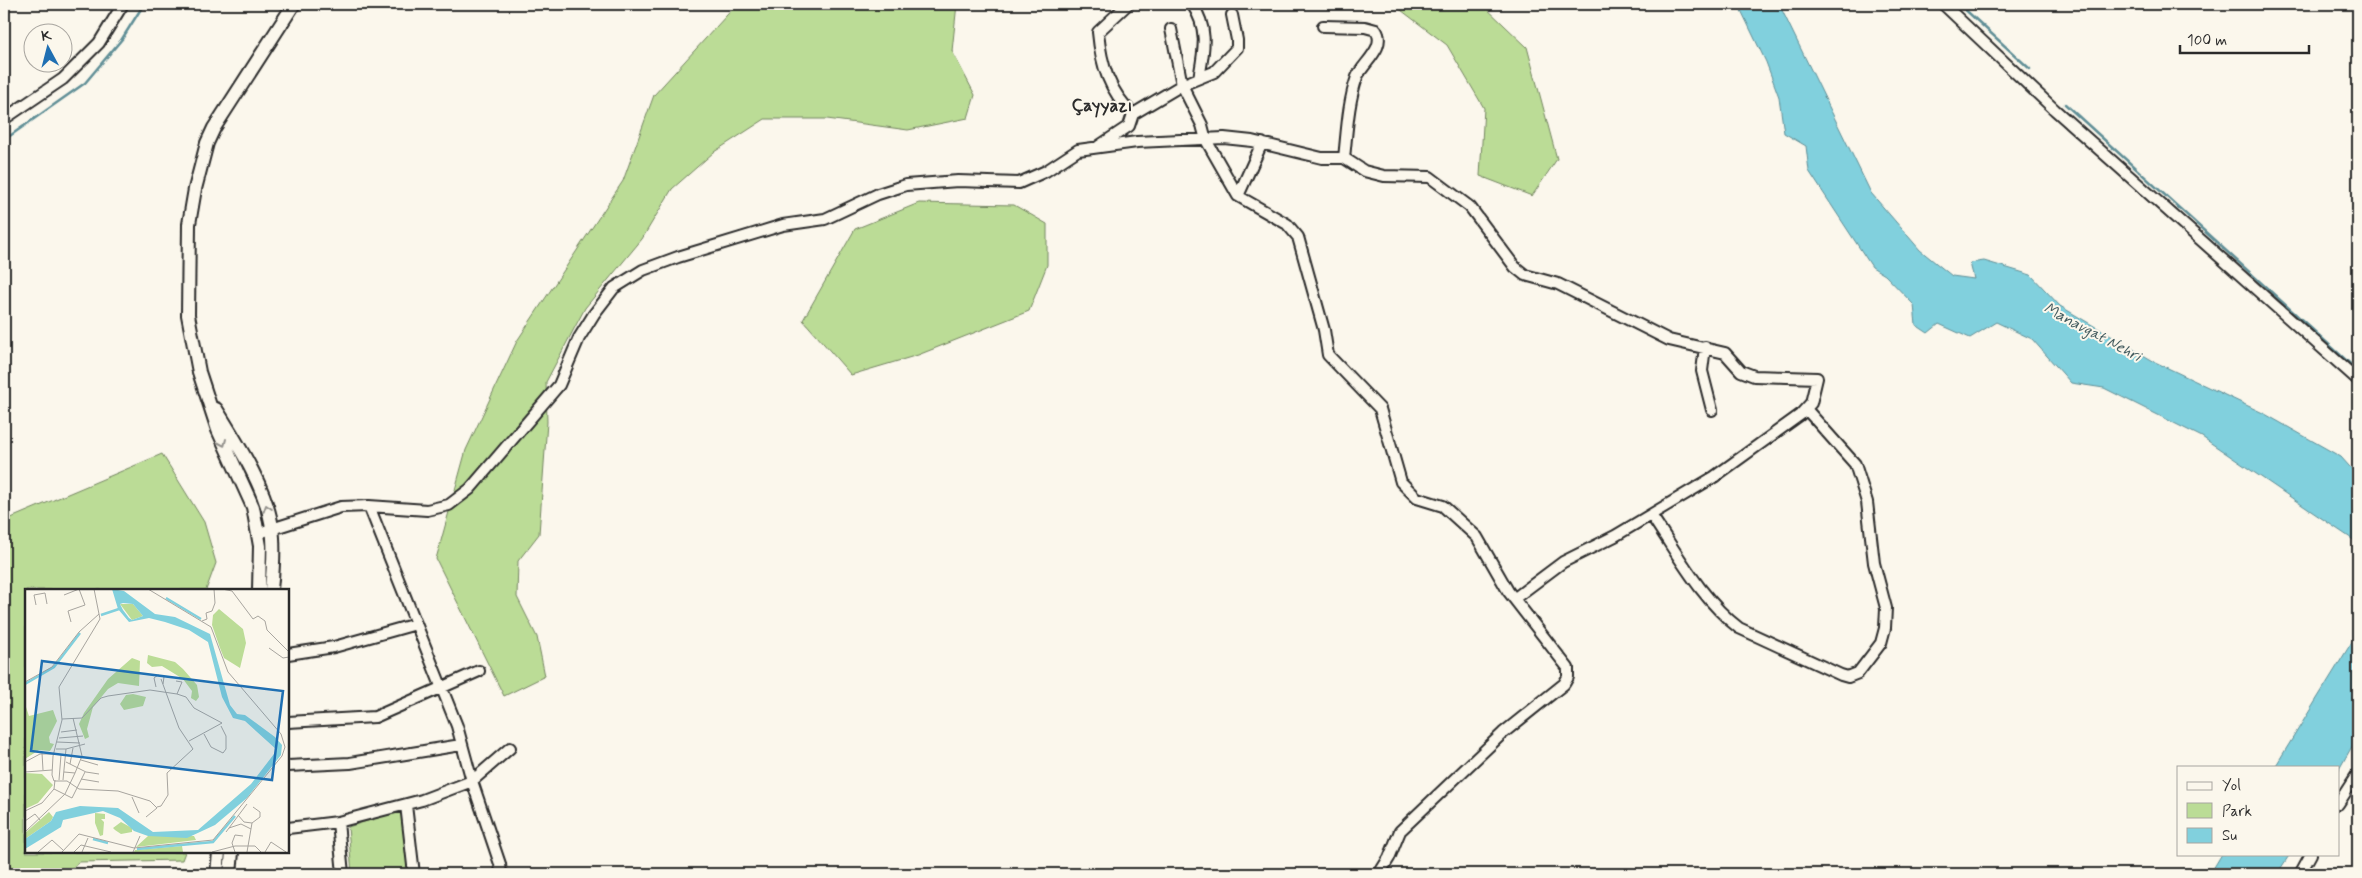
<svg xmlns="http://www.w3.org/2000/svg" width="2362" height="878" viewBox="0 0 2362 878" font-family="Mynerve,sans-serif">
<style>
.green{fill:#bbdc96;stroke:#738460}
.water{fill:#81d0dd;stroke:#5f8e96}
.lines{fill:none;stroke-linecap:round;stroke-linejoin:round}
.stream{stroke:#5f8e96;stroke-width:2.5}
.minor-casing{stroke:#2b2b2b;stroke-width:14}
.tertiary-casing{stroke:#2b2b2b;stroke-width:16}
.minor{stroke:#fbf7ec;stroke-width:10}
.tertiary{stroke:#fbf7ec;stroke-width:12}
.oneway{stroke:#93918c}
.labels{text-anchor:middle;stroke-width:4;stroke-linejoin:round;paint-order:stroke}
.water-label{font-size:16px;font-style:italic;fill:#455d60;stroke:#fbf7ec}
.quarter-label{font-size:18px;font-weight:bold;fill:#2b2b2b;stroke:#fbf7ec}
.inset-river{fill:none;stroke:#81d0dd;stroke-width:2.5}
.inset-road{fill:none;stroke:#a8a59f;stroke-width:1}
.view{fill:#1f6fb2;fill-opacity:0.15;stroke:#1f6fb2;stroke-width:2.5}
.inset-edge{fill:none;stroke:#2b2b2b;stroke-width:2.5}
</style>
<rect width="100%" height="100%" fill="#fbf7ec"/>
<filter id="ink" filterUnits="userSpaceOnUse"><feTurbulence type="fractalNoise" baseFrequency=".02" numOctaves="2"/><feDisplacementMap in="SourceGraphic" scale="10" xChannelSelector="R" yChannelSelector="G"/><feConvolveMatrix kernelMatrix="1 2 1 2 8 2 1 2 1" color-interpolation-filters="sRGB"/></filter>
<g filter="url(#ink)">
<path class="green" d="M737,4H957L952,51L975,95L968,118L908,130L827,119H765L714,152L672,189L642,239L585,308L546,382L547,422L539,534L518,561L517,597L537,637L545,676L504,696L436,559L466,450L517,341L623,181L654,95Z
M1393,4H1482L1527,47L1557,159L1532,196L1480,176L1484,108L1447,45Z
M919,203L1014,205L1047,224V265L1029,311L918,355L851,375L803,320L855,229Z
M162,454L204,522L216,563L206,590H26V852H185L182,860L78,862L68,874H4V521Z
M399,811L403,820L410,874H352L348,827Z"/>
<path class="water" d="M1738,4H1779L1871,193L1920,250L1952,276L1974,279L1970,263L1984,261L2031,275L2060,306L2155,362L2265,414L2341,457L2358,476V543L2202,437L2104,388L2071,383L2032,339L1996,322L1970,338L1939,324L1928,333L1916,325L1914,305L1885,275L1872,267L1809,171L1806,146L1784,133L1779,97L1766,62Z
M2358,632V736L2338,771V767H2275Z
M2222,854H2290L2277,874H2210Z"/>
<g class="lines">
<path class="stream" d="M1959,4L2030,69
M2065,104L2358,371
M4,140L85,83L122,39L144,4"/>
<defs>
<path id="minor" d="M1128,4L1098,32C1101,65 1109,91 1133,114
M1192,4C1209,29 1204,50 1199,78
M1943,4L2055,110L2358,380
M1171,29L1182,85L1202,125L1206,140L1238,196L1287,224L1298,237L1324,330L1328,355L1380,409L1401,482L1417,498L1443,506L1477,537L1508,591L1568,668V677L1564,684L1503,733L1400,831L1389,858L1379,874
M4,119L63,79L99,43L123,4
M1099,146L1129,126L1133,114L1182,85L1214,72L1237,48V40L1232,15
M1344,158L1364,171L1384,176L1430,177L1470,207L1515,267L1525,275L1558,284L1669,340L1725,353L1741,371L1754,376L1817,378L1811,403L1800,415L1714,477L1615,536L1563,562L1515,598
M1238,196L1262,143
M1705,347L1702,371L1712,410
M369,506L457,726L472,781L500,864L501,874
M1651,515C1677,553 1701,599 1739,628L1841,675L1848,677L1858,673L1881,643L1885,628L1886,608L1874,563L1867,502L1855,464L1806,409
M259,533L341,507L369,506L427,510L449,505L470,489L559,385L579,338L594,314L614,288L643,270L678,257L783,225L825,219L878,194L906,185L958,181L1019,183L1046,171L1078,150L1137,142L1224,138L1252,141L1322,158H1344C1347,131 1348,103 1357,77C1363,63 1387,47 1376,30L1365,27L1323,26
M288,654L334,647L416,624
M288,722L375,717L479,671
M288,766L350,763L461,745
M2338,804L2358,773
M406,805L414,874
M338,822L422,800L472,781L510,748
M288,828L338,822L343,874
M2300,874L2311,854"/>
<path id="tertiary" d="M216,409C237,443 267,489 272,528C275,548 273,570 271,590
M259,590L260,546L253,507L218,430L199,372L188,315L189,224L195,189L207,143L214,128L294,4
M217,874L219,852
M230,874L232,852"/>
</defs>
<use href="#minor" class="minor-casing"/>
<use href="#tertiary" class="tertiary-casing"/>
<use href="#minor" class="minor"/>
<use href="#tertiary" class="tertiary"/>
</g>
<defs><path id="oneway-chevron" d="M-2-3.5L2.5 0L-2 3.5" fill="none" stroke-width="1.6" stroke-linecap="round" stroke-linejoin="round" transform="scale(1.25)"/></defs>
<g class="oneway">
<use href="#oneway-chevron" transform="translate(223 443) rotate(66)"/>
<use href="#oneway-chevron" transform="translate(267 508) rotate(-108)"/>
</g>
</g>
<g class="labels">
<g class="water-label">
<text transform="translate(2093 331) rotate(28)" y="6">Manavgat Nehri</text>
</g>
<g class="quarter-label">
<text x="1102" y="111">Çayyazı</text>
</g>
</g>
<g transform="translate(25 589)">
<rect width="264" height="264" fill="#fbf7ec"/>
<path d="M95,15H108L118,27L107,31ZM194,20L218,40L221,54L215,79L199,69L195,59L187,36L188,26ZM123,66L150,73L158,80L172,96L174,108L171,112L166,109L167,102L158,90L137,77L127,78L122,74ZM107,69L115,72L114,97L93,94L83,100L68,118L62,140L64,148L60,150L54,135L59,124L83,90ZM108,105L121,108L118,117L99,121L95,115L101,106ZM0,115L4,127L28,121L32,132L24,148L25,154L29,155L25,162L14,161L0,170ZM0,184L17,185L28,196L13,214L0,220ZM24,223L28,228L26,232L0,250V244ZM70,224L80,225V230H76L79,233L78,246L75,247L70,234ZM96,233L107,239V243L96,245L90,241L88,239ZM123,247H169L171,251L111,258ZM157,257L158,263H109L110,261Z" fill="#bbdc96"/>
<path d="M87,0L99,2L130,25L150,28L185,45L205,116L212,125L220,126L250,148L257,156L256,166L222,209L190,236L162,249L123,247L109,242L95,229L78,222L38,231L36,238L0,260V250L26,232L31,223L55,217L93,219L128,243L173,241L226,195L252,161L220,132L208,129L197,108L183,53L164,41L140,33L124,29L104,33L93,20ZM98,14L108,15L118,27L107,31L104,29L98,21L95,15Z" fill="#81d0dd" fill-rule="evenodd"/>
<path class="inset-river" d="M141,9L176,30M76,26L94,20M0,95L29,78L55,44M68,250L83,254M112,260L188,253L210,227"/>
<path class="inset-road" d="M69,0L75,30L34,98L37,131L28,167L27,186L29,192H42L54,200L93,202L125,212L132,219L121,228M197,0L207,2L228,30L233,27L240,32L242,41L264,63M39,6L54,0M11,16L9,6L20,4L22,15M177,32L182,30L181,24L187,22L190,14L189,0M46,33L43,22L60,16L54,0M244,59L258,69L264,68M0,93L27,78L54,43L74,25M131,98L129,89L133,86L139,88L138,95M152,105L161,108L169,119L197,134L164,152M48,129L57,167L50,184M37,130L57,129L76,109L83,107L125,101L152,105L157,93L151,92M36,143L52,141M179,145L186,158L198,164L201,160V147L196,137M34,149L58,147M32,153L55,154M31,160H41L38,191M41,160L60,155M17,164L18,181M56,171L73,176M0,173L15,165H28M41,173L61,183L74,185M45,175L48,159M0,183L27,181M56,190L74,193M34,191L36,166M29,200L47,209L60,183M107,208L114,224M132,218L136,217L143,206L142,184L168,160L154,139L136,90M0,222L17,214L29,200L30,191M213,226L219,233L227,234M0,232L10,225L15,231M204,239L216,235L226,240M0,243L40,205L50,184L39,183M201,243L222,215M13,263L27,251L38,261M37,263L54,245L109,259L188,251L257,167L260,158L256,145L203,83L186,38L123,0M49,263L56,256L86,263M57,263L63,249M108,263L115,247M187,263L210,257H230L236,263M210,263L207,254L210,246L218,247M222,263L227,234L235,228V223L228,218M240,263L246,253L261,263"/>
<path class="view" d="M17,72L258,102L247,191L6,162Z"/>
<rect width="264" height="264" class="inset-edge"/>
</g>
<rect width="2362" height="878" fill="none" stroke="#fbf7ec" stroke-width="20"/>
<rect x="10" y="10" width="2342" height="858" fill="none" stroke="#2b2b2b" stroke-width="2" filter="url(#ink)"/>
<rect x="2177" y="766" width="162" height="90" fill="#fbf7ec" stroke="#a8a59f"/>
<rect x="2187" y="782" width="25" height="8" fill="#fbf7ec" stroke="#a8a59f"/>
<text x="2222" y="790" font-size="15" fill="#2b2b2b">Yol</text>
<rect x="2187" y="803" width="25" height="15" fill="#bbdc96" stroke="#a8a59f"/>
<text x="2222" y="816" font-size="15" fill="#2b2b2b">Park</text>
<rect x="2187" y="828" width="25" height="15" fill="#81d0dd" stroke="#a8a59f"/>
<text x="2222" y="840" font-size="15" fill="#2b2b2b">Su</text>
<g transform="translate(48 48) rotate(353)"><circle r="24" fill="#fbf7ec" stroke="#a8a59f"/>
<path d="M0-4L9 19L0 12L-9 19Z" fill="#1f6fb2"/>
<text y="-8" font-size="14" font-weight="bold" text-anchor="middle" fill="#2b2b2b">K</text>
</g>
<path d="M2180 45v8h129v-8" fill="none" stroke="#2b2b2b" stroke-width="2.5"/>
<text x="2187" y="45" font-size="15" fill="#2b2b2b" stroke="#fbf7ec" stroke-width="4" paint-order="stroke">100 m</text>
</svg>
